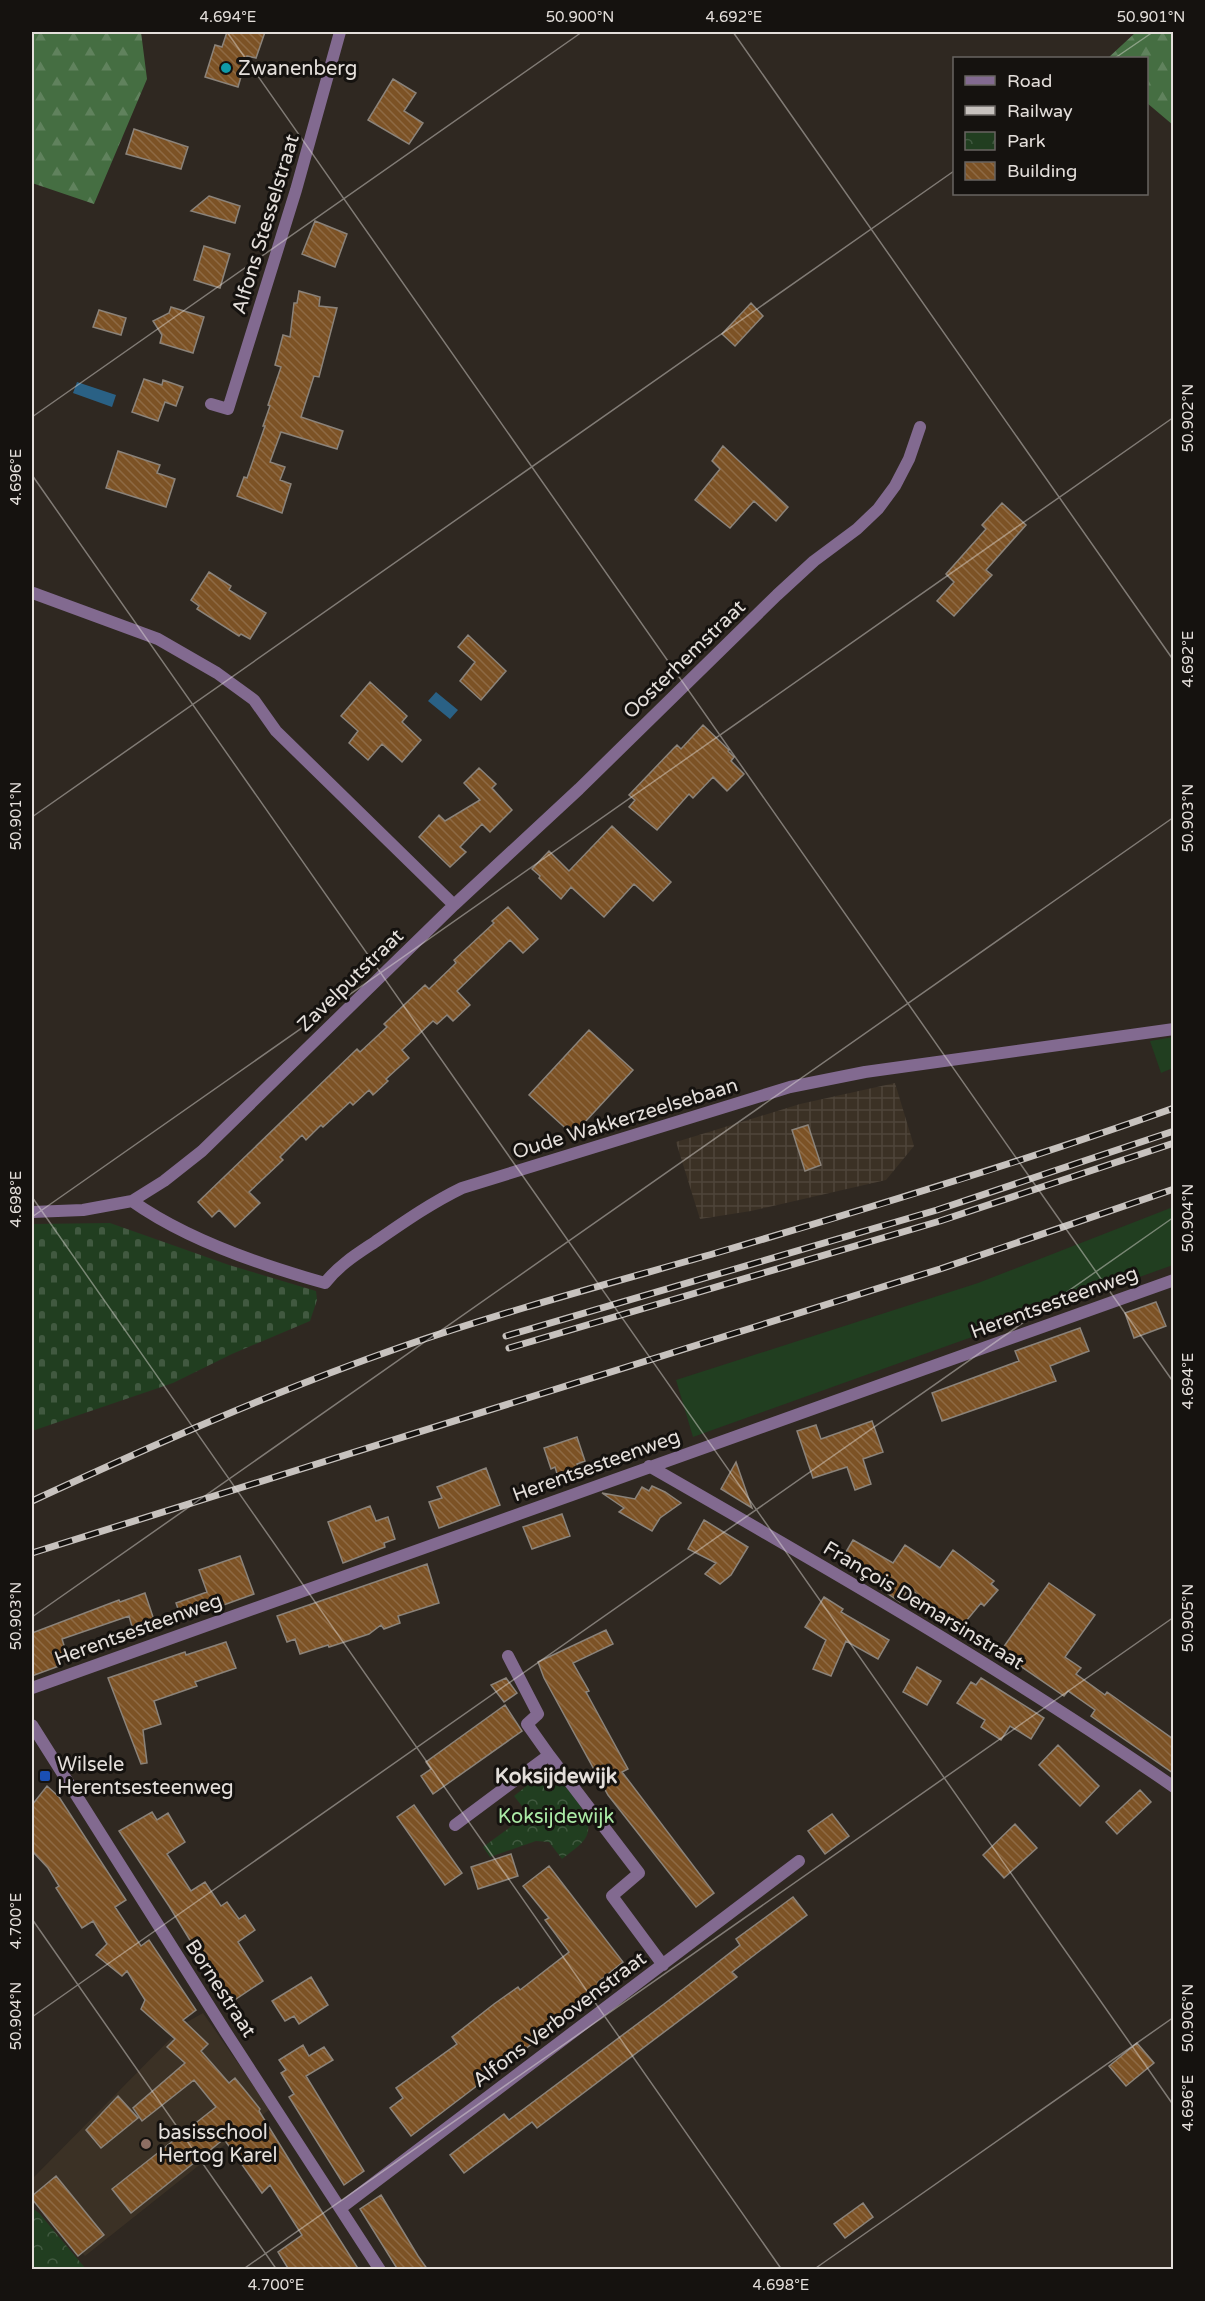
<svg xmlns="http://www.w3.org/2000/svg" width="1205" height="2301" viewBox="0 0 1205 2301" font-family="'Varela Round',sans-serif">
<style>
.industrial{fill:url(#industrial-grid)}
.built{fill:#3b3125}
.grass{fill:#213e20}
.forest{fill:url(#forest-firs)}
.cemetery{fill:url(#cemetery-stones)}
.park{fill:url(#park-crowns)}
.water{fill:#2a6185}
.building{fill:url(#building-back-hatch);stroke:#8b837a;stroke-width:1.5}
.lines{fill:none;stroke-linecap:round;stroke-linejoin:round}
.minor{stroke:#826a90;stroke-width:12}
.rail-casing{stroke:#c7c2be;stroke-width:7}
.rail{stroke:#15120f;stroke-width:4.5;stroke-dasharray:14;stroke-linecap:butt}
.ticks{fill:none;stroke:#e4dfdb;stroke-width:1.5;stroke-opacity:0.45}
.culture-dot{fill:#0f9aa8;stroke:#15120f;stroke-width:2}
.transit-dot{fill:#1a4fb4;stroke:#15120f;stroke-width:2}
.education-dot{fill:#8d6e63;stroke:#15120f;stroke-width:2}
.labels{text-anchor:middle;stroke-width:6;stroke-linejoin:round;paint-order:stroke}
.poi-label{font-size:20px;fill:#e4dfdb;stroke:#15120f;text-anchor:start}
.street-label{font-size:20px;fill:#e4dfdb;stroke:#15120f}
.park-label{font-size:20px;fill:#abeaa6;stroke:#15120f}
.neighbourhood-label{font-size:21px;font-weight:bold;fill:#e4dfdb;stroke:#15120f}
.neatline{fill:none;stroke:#e4dfdb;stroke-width:2}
.ticks-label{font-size:15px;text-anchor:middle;fill:#e4dfdb}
</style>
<defs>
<pattern id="industrial-grid" width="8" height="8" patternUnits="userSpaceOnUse" patternTransform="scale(1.5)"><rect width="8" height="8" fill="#3b3125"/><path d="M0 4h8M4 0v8" fill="none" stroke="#4e453a"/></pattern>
<pattern id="forest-firs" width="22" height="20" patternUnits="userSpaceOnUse" patternTransform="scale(1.5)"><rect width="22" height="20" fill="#456e42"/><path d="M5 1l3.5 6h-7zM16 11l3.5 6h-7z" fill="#60825d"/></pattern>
<pattern id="cemetery-stones" width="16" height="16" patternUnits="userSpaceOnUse" patternTransform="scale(1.5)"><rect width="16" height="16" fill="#213e20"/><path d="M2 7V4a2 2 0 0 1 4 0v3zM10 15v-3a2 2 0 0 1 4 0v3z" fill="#415940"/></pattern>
<pattern id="park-crowns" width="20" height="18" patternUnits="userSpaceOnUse" patternTransform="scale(1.5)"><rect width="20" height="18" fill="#213e20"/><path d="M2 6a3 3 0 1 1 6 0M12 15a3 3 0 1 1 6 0" fill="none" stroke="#415940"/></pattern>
<pattern id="building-back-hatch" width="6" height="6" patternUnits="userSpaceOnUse" patternTransform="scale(1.5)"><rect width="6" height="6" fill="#7c5225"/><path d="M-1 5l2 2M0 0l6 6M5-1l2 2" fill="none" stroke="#8e6a44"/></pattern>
</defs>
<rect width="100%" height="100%" fill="#2f2821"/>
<path class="industrial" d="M895,1083L914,1146L886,1180L751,1211L700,1219L676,1142L800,1104Z"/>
<path class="built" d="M203,2013L270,2109L85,2256L32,2197V2179L187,2022Z"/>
<path class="grass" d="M1173,1037V1068L1161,1073L1150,1041Z
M1173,1207V1265L693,1437L676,1380L978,1283Z"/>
<path class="forest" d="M32,32H141L147,79L94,204L32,183Z
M1136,32H1173V125L1147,103L1146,58H1108Z"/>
<path class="cemetery" d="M110,1223L229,1265L316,1291L317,1300L310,1321L232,1354L173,1383L32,1431V1224Z"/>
<path class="park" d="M544,1772L552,1784L560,1779C570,1792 596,1819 586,1837C582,1845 569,1853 562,1859L549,1842L536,1841L490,1857L483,1847L528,1814L514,1796Z
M32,2208L39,2213L86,2269H32Z"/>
<path class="water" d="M77,382L116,395L112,407L73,393Z
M436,692L458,710L450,719L428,701Z"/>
<path class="building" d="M227,32H265L256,58L247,56L238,87L205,77L215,45L222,47Z
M393,79L416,93L404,111L423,123L409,144L368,120Z
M134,129L188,147L181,169L126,154Z
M209,196L240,206L235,223L191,211Z
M315,221L347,234L335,267L302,254Z
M204,246L230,254L220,288L194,280Z
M299,291L320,297L319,306L337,308L319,377L314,376L301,417L343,431L337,449L281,432L270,462L285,467L280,480L291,484L282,513L237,496L244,477L247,478L265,426H263L270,406L268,405L281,367L275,365L283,335L290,337L294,303H297Z
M751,303L763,316L735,346L722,334Z
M171,307L204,317L193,353L160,343L162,335L153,321L169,313Z
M99,310L126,318L121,335L93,327Z
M144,379L162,385L163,380L183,387L176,406L165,402L158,421L132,412Z
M723,446L788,507L776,521L754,501L730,528L695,500L720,469L712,461Z
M118,451L160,465L157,473L175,479L166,507L106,488Z
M1002,503L1026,525L986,570L992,575L954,616L937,601L954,582L946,574L986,529L982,525Z
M209,572L231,586L229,590L266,613L250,639L241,634L239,636L197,609L199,606L191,600Z
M468,635L506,671L481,700L460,681L475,662L458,647Z
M370,682L407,716L402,722L421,740L402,762L382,744L368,760L349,743L358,731L341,716Z
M703,725L729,750L728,751L734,757L731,761L744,774L727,791L713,777L693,798L689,794L657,830L629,807L635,800L629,795L673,749L677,745L681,749Z
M479,768L496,784L492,788L512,810L490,832L482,824L460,847L466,852L450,867L419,837L439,815L445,821L480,800L464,783Z
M612,826L671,882L653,901L634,884L604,917L571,887L561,899L539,878L540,876L532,869L549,851L569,871Z
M508,907L538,939L523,953L510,940L457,991L470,1005L453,1021L447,1015L437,1024L433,1021L402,1050L409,1058L386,1079L388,1081L373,1095L369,1090L353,1105L350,1102L323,1127L321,1125L306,1140L302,1135L280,1157L283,1160L249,1192L260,1203L235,1227L219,1210L212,1217L198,1202L357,1049L360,1052L387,1027L384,1024L425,985L429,989L456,963L454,960L494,923L492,921Z
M589,1030L633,1070L573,1135L529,1095Z
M808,1125L821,1165L805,1171L792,1130Z
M1156,1302L1166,1326L1134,1338L1125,1313Z
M1080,1328L1089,1351L1050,1366L1056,1381L942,1421L932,1393L1019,1361L1015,1351Z
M872,1421L883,1452L863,1459L871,1484L855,1490L847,1467L813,1478L797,1431L816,1425L821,1439Z
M577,1437L585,1461L577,1464L580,1473L559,1480L555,1467L551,1469L544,1448Z
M736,1462L752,1508L721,1489Z
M486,1468L500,1505L439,1528L429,1502L442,1498L437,1487Z
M652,1486L665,1492L681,1503L660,1518L652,1531L619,1512L624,1508L602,1493L635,1499L642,1487L649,1491Z
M370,1506L376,1521L388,1517L395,1539L384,1543L385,1547L343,1563L328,1522Z
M562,1514L570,1536L532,1549L523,1527Z
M704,1520L748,1547L731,1575L720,1584L705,1574L716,1563L688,1549Z
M853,1540L893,1563L905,1545L940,1568L953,1550L994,1581L991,1584L998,1590L984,1606L981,1603L962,1626L945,1612L943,1614L909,1588L900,1602L878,1587L882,1580L843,1557Z
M240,1556L254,1594L182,1620L176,1603L207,1592L199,1570Z
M427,1564L439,1603L398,1616L400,1623L384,1629L381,1625L369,1634L329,1647L328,1645L300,1654L295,1639L287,1642L277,1616Z
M1049,1583L1095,1615L1065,1657L1081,1668L1076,1674L1105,1695L1107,1692L1173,1739V1773L1091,1716L1095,1710L1068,1691L1064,1696L1000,1652Z
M145,1593L155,1623L133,1630L129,1616L62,1639L67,1655L57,1659L59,1666L32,1676V1633L119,1600L120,1602Z
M824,1597L843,1609L841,1612L889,1640L878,1659L846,1641L831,1676L813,1669L826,1640L805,1627Z
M606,1630L613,1644L573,1663L589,1691L586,1692L628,1769L622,1772L714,1893L696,1907L608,1795L544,1678L538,1662Z
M226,1642L236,1668L195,1682L197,1686L154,1701L161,1724L143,1730L147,1763L141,1764L108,1678L185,1652L186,1655Z
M917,1667L941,1681L927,1705L903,1692Z
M506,1678L517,1693L504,1702L491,1685Z
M981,1678L1044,1718L1031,1739L1010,1726L1001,1740L981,1727L985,1720L957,1703L971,1682L976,1685Z
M505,1705L522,1731L433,1794L421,1776L431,1769L426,1762Z
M1058,1745L1099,1786L1080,1806L1039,1765Z
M47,1786L59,1797L126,1900L115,1907L141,1946L149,1940L196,2010L183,2020L208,2044L201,2051L229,2083L235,2078L260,2109L259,2111L298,2174L359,2270H289L278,2252L302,2235L270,2185L262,2193L224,2139L131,2213L112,2189L216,2107L194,2080L142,2121L133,2108L185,2063L167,2047L175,2039L141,2009L145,2000L127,1971L122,1976L96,1955L107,1944L93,1921L82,1928L56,1888L59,1886L48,1868L32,1851V1805Z
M1140,1790L1151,1802L1117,1834L1106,1822Z
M414,1805L462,1873L445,1885L397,1817Z
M152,1812L157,1820L168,1813L185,1842L167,1854L191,1891L205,1882L221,1906L227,1902L239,1919L245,1915L255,1930L238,1942L263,1981L230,2003L203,1964L204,1963L169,1906L119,1831Z
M832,1814L849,1836L825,1854L808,1831Z
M1015,1824L1037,1848L1004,1878L983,1855Z
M511,1854L518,1876L478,1889L471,1867Z
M549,1866L623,1962L598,1982L604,1989L411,2136L390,2108L403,2098L396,2088L457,2044L452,2037L494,2004L518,1987L520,1990L569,1952L545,1920L549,1918L523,1886Z
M793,1897L807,1915L732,1972L737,1977L537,2128L532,2122L464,2173L450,2155L504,2114L509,2120L664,2004L740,1945L736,1939Z
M311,1977L328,2005L299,2024L294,2016L285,2021L272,2001Z
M1137,2043L1154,2063L1126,2086L1109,2066Z
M303,2045L309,2056L324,2047L333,2060L306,2076L364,2171L344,2185L289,2097L294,2094L281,2073L286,2070L279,2060Z
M118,2096L138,2118L101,2148L86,2130Z
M56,2176L104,2235L78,2256L32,2199V2196Z
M381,2195L418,2256L428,2270H398L360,2209Z
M863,2203L873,2217L845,2238L834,2224Z"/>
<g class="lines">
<path class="minor" d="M211,404L228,409L296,190L340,32
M33,593L158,639L217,673L254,700L276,731L454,905
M132,1201C187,1240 260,1265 325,1283C339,1265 357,1254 375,1242C404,1222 431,1203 462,1188L790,1087L865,1072L1174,1029
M32,1212L83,1210L132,1201L164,1181L202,1151L454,905L579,789L777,595L814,561L857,529L878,509L895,486L909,459L920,427
M649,1466C827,1568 1005,1670 1174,1787
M32,1688L1174,1280
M32,1725L225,2031L380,2270
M549,1755L639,1873L612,1896L663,1965
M455,1825L549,1755L527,1724L538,1714L508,1656
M341,2208L799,1861"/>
<defs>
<path id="rail" d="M506,1336L937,1210L1174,1131
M509,1348L940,1221L1174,1143
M32,1501C153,1445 275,1391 401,1347C505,1311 611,1283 716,1253C870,1208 1022,1162 1174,1108
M32,1553L940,1269L1174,1189"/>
</defs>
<use href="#rail" class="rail-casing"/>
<use href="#rail" class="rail"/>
</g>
<path class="ticks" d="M227,32L1174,1383M733,32L1174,661M1115,58L1153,32M32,417L582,32M32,475L1174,2106M32,817L954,171M32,1197L782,2270M32,1217L1174,417M32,1617L1174,817M32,1919L277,2270M32,2017L1174,1217M242,2270L1174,1617M813,2270L1174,2017"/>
<circle class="culture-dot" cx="226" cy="68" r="6"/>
<rect class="transit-dot" x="39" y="1770" width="12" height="12" rx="3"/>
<circle class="education-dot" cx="146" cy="2144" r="6"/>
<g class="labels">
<g class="poi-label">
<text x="238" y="75">Zwanenberg</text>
<text x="57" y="1771">Wilsele<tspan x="57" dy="23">Herentsesteenweg</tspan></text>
<text x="158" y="2139">basisschool<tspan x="158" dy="23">Hertog Karel</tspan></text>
</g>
<g class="street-label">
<text transform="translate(265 224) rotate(-73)" y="7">Alfons Stesselstraat</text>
<text transform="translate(684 659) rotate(-44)" y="7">Oosterhemstraat</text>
<text transform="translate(350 980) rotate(-44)" y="7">Zavelputstraat</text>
<text transform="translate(625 1118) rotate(-17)" y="7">Oude Wakkerzeelsebaan</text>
<text transform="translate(1054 1302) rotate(-20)" y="7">Herentsesteenweg</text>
<text transform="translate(596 1465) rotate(-20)" y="7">Herentsesteenweg</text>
<text transform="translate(924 1605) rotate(31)" y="7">François Demarsinstraat</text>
<text transform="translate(138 1629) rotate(-20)" y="7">Herentsesteenweg</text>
<text transform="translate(221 1988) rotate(57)" y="7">Bornestraat</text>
<text transform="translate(559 2019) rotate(-37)" y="7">Alfons Verbovenstraat</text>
</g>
<g class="park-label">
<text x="556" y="1823">Koksijdewijk</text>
</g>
<g class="neighbourhood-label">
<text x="556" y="1783">Koksijdewijk</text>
</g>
</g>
<rect width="1205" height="2301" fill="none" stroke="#15120f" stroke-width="66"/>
<rect x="953" y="57" width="195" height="138" fill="#15120f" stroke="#686461" stroke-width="1.5"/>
<rect x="965" y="76" width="30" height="9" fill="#826a90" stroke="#686461" stroke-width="1.5"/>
<text x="1007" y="87" font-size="18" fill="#e4dfdb">Road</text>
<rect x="965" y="106" width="30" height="9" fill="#c7c2be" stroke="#686461" stroke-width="1.5"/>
<text x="1007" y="117" font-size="18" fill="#e4dfdb">Railway</text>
<rect x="965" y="132" width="30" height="18" fill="url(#park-crowns)" stroke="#686461" stroke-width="1.5"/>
<text x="1007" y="147" font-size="18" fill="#e4dfdb">Park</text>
<rect x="965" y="162" width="30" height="18" fill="url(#building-back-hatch)" stroke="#686461" stroke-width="1.5"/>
<text x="1007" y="177" font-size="18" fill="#e4dfdb">Building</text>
<rect x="33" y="33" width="1139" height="2235" class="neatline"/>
<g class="ticks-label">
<text x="228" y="22">4.694°E</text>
<text x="580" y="22">50.900°N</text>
<text x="734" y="22">4.692°E</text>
<text x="1151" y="22">50.901°N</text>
<text transform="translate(1188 418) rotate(-90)" y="5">50.902°N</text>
<text transform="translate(16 477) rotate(-90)" y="5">4.696°E</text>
<text transform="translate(1188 659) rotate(-90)" y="5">4.692°E</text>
<text transform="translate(16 816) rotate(-90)" y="5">50.901°N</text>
<text transform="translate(1188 818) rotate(-90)" y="5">50.903°N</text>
<text transform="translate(16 1199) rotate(-90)" y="5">4.698°E</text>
<text transform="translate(1188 1218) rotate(-90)" y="5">50.904°N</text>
<text transform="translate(1188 1381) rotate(-90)" y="5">4.694°E</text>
<text transform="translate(16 1616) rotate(-90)" y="5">50.903°N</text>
<text transform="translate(1188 1618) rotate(-90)" y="5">50.905°N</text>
<text transform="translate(16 1921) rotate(-90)" y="5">4.700°E</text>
<text transform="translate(16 2016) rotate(-90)" y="5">50.904°N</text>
<text transform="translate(1188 2018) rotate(-90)" y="5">50.906°N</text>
<text transform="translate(1188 2103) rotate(-90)" y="5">4.696°E</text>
<text x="276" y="2290">4.700°E</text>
<text x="781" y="2290">4.698°E</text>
</g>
</svg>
